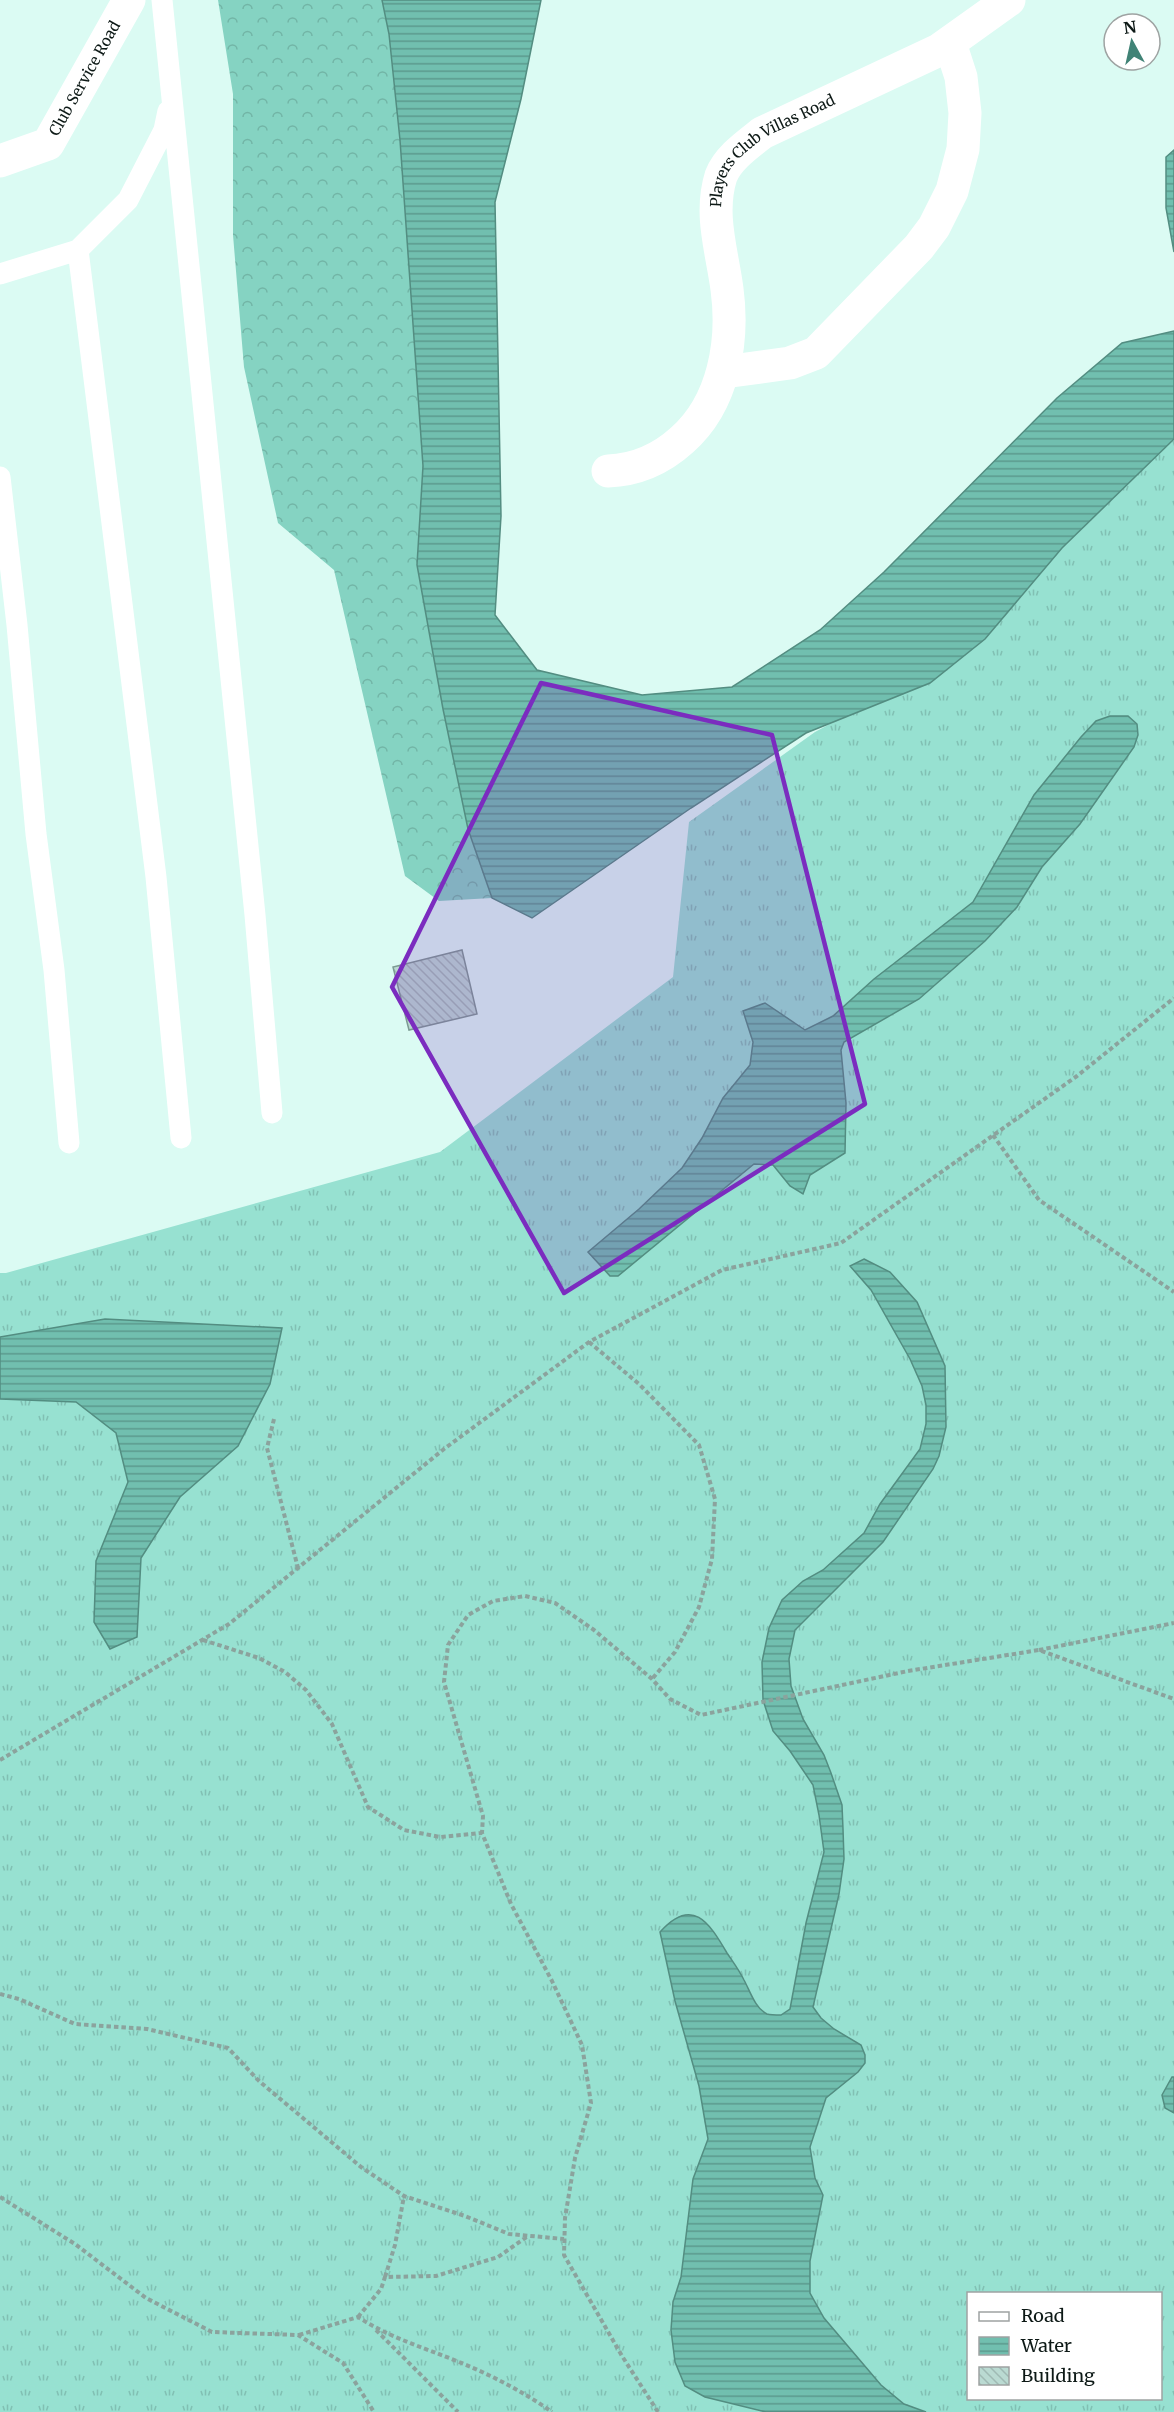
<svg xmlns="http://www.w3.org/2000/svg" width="1174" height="2412" viewBox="0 0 1174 2412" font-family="Merriweather,serif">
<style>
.grass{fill:url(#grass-tufts);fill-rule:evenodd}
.forest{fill:url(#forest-crowns)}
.water{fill:url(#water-rules);stroke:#538d81;stroke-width:1.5}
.building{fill:url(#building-back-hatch);stroke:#7c9a93;stroke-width:1.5}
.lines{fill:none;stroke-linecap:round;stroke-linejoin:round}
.path{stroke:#8ba39d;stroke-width:4;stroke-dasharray:4.5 3;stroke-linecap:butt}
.lane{stroke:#fff;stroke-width:21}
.street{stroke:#fff;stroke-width:33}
.marked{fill:#7b2cbf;fill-opacity:0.2;stroke:#7b2cbf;stroke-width:4.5;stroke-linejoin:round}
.labels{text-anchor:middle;stroke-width:4.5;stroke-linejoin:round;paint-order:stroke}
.street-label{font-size:15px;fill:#0d1916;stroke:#fff}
</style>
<defs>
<pattern id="grass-tufts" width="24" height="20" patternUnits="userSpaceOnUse" patternTransform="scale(1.5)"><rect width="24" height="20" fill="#97e1d1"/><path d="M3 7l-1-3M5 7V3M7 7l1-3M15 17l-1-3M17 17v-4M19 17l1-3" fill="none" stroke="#81c0b3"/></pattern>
<pattern id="forest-crowns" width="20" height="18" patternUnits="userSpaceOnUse" patternTransform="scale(1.5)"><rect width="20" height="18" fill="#85d3c2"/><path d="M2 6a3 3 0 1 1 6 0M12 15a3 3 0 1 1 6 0" fill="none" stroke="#72b5a6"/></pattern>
<pattern id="water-rules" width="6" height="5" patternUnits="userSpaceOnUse" patternTransform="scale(1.5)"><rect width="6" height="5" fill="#71bfaf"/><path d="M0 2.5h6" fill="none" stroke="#5b9a8d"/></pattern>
<pattern id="building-back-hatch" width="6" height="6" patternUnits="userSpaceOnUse" patternTransform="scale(1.5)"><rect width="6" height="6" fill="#badad2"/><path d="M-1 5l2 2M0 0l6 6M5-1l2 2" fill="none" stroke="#9fbab4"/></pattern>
</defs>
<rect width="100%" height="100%" fill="#dbfbf3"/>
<path class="grass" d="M1174,425V2412H0V1273H6L440,1152L673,977L689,822L815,732L889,692ZM968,2294H1160V2398H968Z"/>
<path class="forest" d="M218,0H382L389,34L400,140L423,466L417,565L443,709L468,829L492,898L439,901L405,876L334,570L278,523L244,367L233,235V94Z"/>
<path class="water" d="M382,0H541L521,99L495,202L501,516L495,615L537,670L642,695L732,687L820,630L884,572L1057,398L1122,343L1174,331V439L1062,548L985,639L930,683L806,733L691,808L532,918L492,898L468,829L443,709L417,565L423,466L400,140L389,34Z
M1174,150V252L1166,208V157Z
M1110,716H1128L1137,724L1138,735L1134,747L1080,824L1042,867L1017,907L985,941L919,999L844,1042L841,1050L846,1103L845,1153L810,1175L803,1194L790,1186L773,1165L754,1164L618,1276H610L588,1252L639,1209L682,1168L702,1138L723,1098L750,1065L753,1042L743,1011L765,1003L805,1030L833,1016L874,979L973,902L1034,795L1081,737L1096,721Z
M864,1259L890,1272L917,1302L945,1366L946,1427L939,1456L933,1469L883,1542L795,1630L789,1659L791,1686L803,1719L824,1755L831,1773L842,1805L843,1829L844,1859L839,1894L813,2007L821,2018L834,2029L861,2045L865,2055V2063L858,2072L826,2098L810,2147L815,2178L823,2195L810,2261V2293L824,2318L881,2385L904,2404L926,2412H766L705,2397L685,2386L675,2362L671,2330L673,2302L681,2277L693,2179L708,2139L699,2086L675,2001L660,1932C692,1896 709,1922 727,1953C733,1962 739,1970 744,1980C750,1991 755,2008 767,2014C771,2015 777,2015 781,2015L790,2009L806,1923L824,1852L819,1815L813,1785L790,1751L773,1731L763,1700L762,1662L769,1628L782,1600L803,1581L823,1570L864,1533L880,1504L920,1449L926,1424V1405L922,1386L910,1359L871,1290L850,1266Z
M105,1319L282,1328L270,1384L238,1446L180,1497L141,1558L137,1637L110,1649L94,1622L96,1561L128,1482L116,1433L76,1402L0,1399V1337Z
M1172,2077H1174V2113L1165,2108L1162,2095Z"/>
<path class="building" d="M462,950L477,1014L409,1030L393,967Z"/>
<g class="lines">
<path class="path" d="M993,1135L1039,1200L1174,1292
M589,1342L639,1384L699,1445L715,1499L712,1559L699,1607L675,1652L652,1679
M274,1419L267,1448L298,1568
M203,1640L259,1658L285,1672L306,1690L332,1724L368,1807L404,1830L440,1837L482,1833
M1039,1650L1174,1623
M0,1760L229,1624L444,1449L589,1342L722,1270L841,1243L1077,1076L1174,998
M0,1994L19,1999L75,2024L147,2029L228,2048L259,2081L361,2167L404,2196L465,2216L509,2234L564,2239
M0,2197L75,2244L146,2298L212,2332L298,2335L343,2363L374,2412
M385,2277L395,2245L404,2196
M358,2317L381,2289L385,2277L436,2276L498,2257L528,2236
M376,2330L458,2412
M299,2335L358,2317C392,2339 423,2347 459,2362C491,2375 524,2392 552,2412
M658,2412L622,2356L564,2255L565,2218L575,2158L591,2103L582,2045L552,1981L511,1904L482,1833L483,1816L444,1682L448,1645L468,1615L493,1601L525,1596L555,1603L594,1630L652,1679L670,1699L701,1715L908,1671L1039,1650L1174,1699"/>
<path class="lane" d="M162,0L255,915L272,1113
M78,250L156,877L181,1138
M0,274L78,250L128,200L164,130L168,111
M0,477L17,625L36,834L54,970L69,1143"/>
<g class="street">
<path id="s1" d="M0,161L48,144L129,0"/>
<path d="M724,372L790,363L816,353L919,247L934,227L952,191L963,149L965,113L961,77L950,43"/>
<path id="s2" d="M608,471C636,470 661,459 682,440C724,403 734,341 727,289C722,251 709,214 721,176C728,158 747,145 762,133L939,50L1009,0"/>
</g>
</g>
<path class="marked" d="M541,683L772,735L865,1104L564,1293L392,987Z"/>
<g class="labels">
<g class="street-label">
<text dy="5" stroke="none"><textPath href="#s1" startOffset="126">Club Service Road</textPath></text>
<text dy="5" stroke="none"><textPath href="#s2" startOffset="414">Players Club Villas Road</textPath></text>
</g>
</g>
<rect x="967" y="2292" width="195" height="108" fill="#ffffff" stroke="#9ea3a2" stroke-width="1.5"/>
<rect x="979" y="2312" width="30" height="9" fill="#ffffff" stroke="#9ea3a2" stroke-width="1.5"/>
<text x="1021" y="2322" font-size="18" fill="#0d1916">Road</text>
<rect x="979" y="2337" width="30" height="18" fill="url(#water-rules)" stroke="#9ea3a2" stroke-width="1.5"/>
<text x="1021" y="2352" font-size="18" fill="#0d1916">Water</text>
<rect x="979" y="2367" width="30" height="18" fill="url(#building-back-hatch)" stroke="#9ea3a2" stroke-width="1.5"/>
<text x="1021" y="2382" font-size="18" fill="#0d1916">Building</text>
<g transform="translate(1132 42) rotate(352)"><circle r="28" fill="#ffffff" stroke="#9ea3a2" stroke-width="1.5"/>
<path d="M0-4.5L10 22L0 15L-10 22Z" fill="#408376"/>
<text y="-9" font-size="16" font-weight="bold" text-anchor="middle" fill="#0d1916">N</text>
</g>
</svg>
